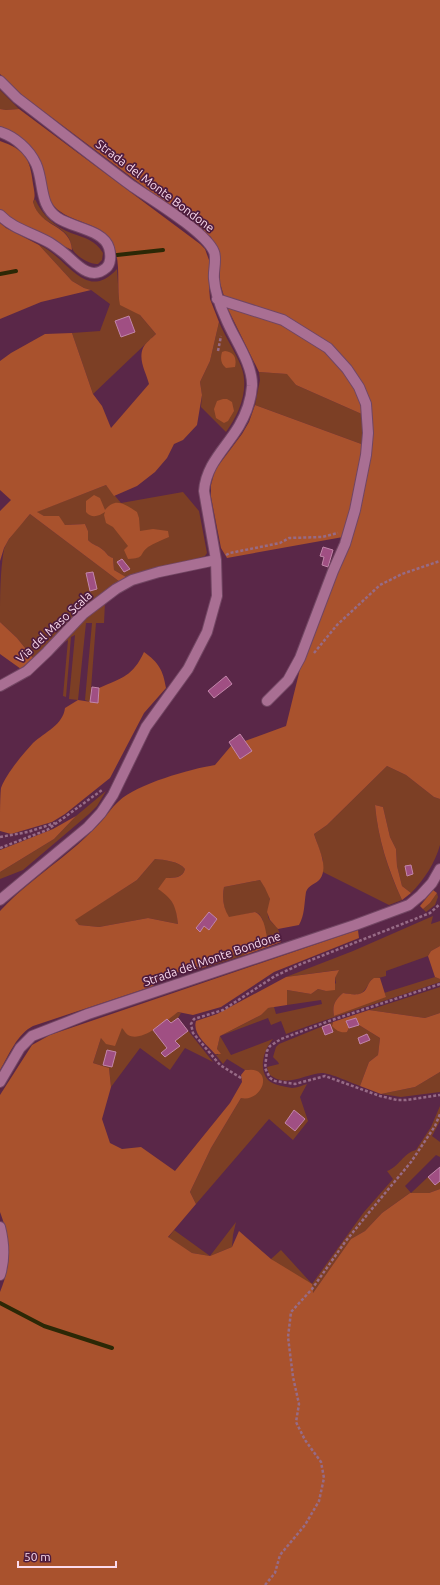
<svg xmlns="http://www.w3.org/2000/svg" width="440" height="1585" viewBox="0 0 440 1585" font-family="Ubuntu,sans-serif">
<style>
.green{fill:#7c3f25}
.forest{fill:#a9522d;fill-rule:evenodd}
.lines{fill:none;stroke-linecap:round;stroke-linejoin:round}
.stream{stroke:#2c2806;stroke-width:4}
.building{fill:#a04f83;stroke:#c286aa}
.minor-casing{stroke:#724663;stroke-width:12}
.path{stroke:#976b86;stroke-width:2.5;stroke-dasharray:3 2;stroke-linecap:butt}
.minor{stroke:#a96f93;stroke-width:10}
.labels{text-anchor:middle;stroke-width:3.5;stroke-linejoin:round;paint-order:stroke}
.street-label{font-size:12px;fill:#fbdbed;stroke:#4e1c3e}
</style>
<rect width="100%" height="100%" fill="#5a2748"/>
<path class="green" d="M0,90L19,109L6,110L0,109Z
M35,199C42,215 55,227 71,233C85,238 95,240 103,253L102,260L98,264C90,265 74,255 72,248C71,243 70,239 66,234C54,221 39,223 33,202Z
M39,245C67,256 85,304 117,269L119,299L140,315L156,334L93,394L72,333L100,331L110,304L91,290L84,288L72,281Z
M219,322C225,337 235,351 241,366C250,389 239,414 226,432L201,407L202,395L200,382L210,361Z
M259,372L288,374L296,385L364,415V445L255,405L260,380Z
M106,485L121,503L183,492L199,511L207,553L205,556L124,581L126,577L114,570L113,558C107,556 107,553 103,550C98,545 94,546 88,540V531L85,524L65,525L56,517L44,516L36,512Z
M30,514L120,582L33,658L17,638L0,622C0,599 0,571 4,549C9,536 21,525 30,514Z
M105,602L104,623H96L90,702L85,700L92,623H86L78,700L69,699L75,635L71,637L66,697L63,696L68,640L63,643L64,637L72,629Z
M387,766L406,775L434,797L440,799C440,811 440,835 440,845C435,863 424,880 411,893L402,886L397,866L396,849L390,837L383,807L375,805C378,839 388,870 402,900L389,905L323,872V860L314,834L327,825Z
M106,791L97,806L89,814L23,870L0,879V872L54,839L76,816Z
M155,859C164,860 179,861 185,869C183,878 173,878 166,878L169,896L176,909L178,924L148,918L99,927L79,925L74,920L137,880Z
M260,880C264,886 270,893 270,901C269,907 266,913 269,919C272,924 278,926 279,932L242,956L200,969L246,949L263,920L259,914L255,912L229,918C223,909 222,897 224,887Z
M437,893L438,897L435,905L426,912L423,909L430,903Z
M433,916L431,924L440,921V946L431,951L428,956L386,971V976L371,980C362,996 361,996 343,993C335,1000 332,1005 334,1016L386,996L384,993L435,977L440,979V982C389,1000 337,1015 286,1034L281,1021L271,1025L268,1018L220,1036L231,1055L273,1039C264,1050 258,1068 268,1080C273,1085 286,1087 292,1088C297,1088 303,1085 307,1084L300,1097L308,1121L293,1140L269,1119L196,1204L190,1192L211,1148L241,1098L253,1070H245L227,1059L223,1064L215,1054L218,1055L217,1049L220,1036L261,1015L267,1008L274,1007L276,1014L322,1004L321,1000L287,1005V990L311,994L318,989L326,991L336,983L335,978L338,970L286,977L353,951Z
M440,987V1013L425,1018L369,1010Z
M178,1012L181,1013L178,1018L213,1062L185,1048L170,1070L140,1048L111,1087L109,1068L93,1063L101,1038L122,1028L167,1019Z
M333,1022L332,1026L347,1032L349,1028L359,1025L380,1038L378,1055L369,1062L360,1086C352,1083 330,1073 322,1073C304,1074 286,1089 269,1074L267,1067L279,1064L278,1062L273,1057L276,1047L279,1044Z
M440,1072V1092L401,1097L381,1094L415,1087Z
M440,1106V1121L432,1136L440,1142V1157L436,1155L405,1186L411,1193L428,1177L435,1185L440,1181V1189L429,1193H410L382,1213L365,1231L351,1239L313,1293L271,1259L281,1250L312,1284L364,1212L393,1179L387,1171C399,1167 403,1153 416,1150L431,1127Z
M236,1222L233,1235L232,1247L210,1256L192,1253L168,1238L174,1230L210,1256Z"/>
<path class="forest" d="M0,0H440V799L434,797L406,775L387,766L327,825L314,834C318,847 329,867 320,879C316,884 308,885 306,892C304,904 305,914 299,925L278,929L270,920L267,912L270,899L265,888L260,880L224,887C222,897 223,908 229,917L255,912C264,916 265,928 267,937L246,949L200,969L185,970L164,977L153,986L33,1026C17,1034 9,1055 0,1070V911C21,888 46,871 70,851C80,843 90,833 99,824C106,817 111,808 119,801C137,784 190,769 215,765L231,746L286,726L301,665L324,610L352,532L371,433L348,366L284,317L224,296L220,283V264L211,237L22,95L0,74ZM155,859C164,860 179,861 185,869C183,878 174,878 166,878L158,889C173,899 176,906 178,924L148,918L99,927L79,925L75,920L137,880ZM209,913L217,919L209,930L204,926L200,931L196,928Z
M0,109L6,110L19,109L200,244L205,249L209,260V287L210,299L219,322L210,361L200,382L202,395L197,425L183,440L174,444L167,458L155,472L137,486L114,496L106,485L37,512L44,516H59L65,525L85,524L88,531V540C94,546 98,545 103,550C107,553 107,556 113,558L114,570L126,577L124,581L120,582L30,514L9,539L4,548L0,561V511L11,500L0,490V361L11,353L45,334L72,333L93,394L102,406L111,428L149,384C146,372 138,360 143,348C145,343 152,338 156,334L140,315L120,305C116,285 122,262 112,242C101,221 70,224 54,206C44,194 41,175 36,161C34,156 33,150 30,147C23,137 10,132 0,126Z
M0,141C25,150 30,158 33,184C34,190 36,197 33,202C40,228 71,224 72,250L12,222L0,211Z
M0,223L6,228L39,245L72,281L84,288L91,290L41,302L0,319Z
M226,305L284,323L327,350L357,388L364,415L296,385L287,374L259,372Z
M225,351C234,352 237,358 235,367L226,368C221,364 220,359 222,352Z
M223,399H227L232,402L234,411L228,421L224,423L216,418L214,409L217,401Z
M255,405L364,445L363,457L343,537L227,558L221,548L211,497V485L215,470L242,434L249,422Z
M94,495L100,498L105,510C115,497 125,504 137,512L139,518L140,531L153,529L168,531L169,537C162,540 154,543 148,547C138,555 146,558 128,559L124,550L128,546L113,527L106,523L104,515L105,512C99,516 92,519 86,512V501Z
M0,622L17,638L33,658L21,669L0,654Z
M144,652C159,663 163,670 166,688L144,713L110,778L65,814L52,822L11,834L0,831C0,822 0,795 1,788C6,774 23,754 33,743C45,732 63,725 65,708L78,700L98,703L99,688C122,678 133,676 144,652Z
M375,805L383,807L390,837L396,849L397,866L402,886L411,893L402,900C388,869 378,839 375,805Z
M76,816L54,839L0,872V850L53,829Z
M433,890L437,893L430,903L423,909L420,906Z
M358,930L359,938L274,972L221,1007L193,1015L178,1012C167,1020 142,1043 128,1035C126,1034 124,1030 122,1028L115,1046L106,1044L101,1038L93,1063L109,1068L111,1087L102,1119L110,1143L122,1149L141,1147L175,1171L230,1103L242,1082L241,1075L245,1070C249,1070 253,1069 257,1071C271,1078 259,1102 241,1098L211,1148L190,1192L196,1204L168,1237L192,1253L210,1256L232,1247L239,1231L271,1259L312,1284L313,1293L351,1239L365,1231L382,1213L410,1193H429L440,1189V1585H0V1292C12,1263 11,1241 0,1212V1095L32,1045L50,1035Z
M279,932L281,942L242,956Z
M440,946V979L435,977L428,956L431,951Z
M339,970L335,978V990L326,991L318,989L311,994L287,990V1005L268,1008L261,1015L220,1036L217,1049L221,1054H215C207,1045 192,1034 196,1021L217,1014L286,977Z
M374,978H380L386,997L334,1016C332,1005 335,1000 343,993C351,994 361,997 366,989C369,984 369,981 374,978Z
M369,1010L425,1018L440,1013V1072L415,1087L381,1094L360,1086L369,1062L378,1055L380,1038L359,1025L356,1018L346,1021L349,1028L347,1032C340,1033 337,1031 332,1026L333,1022Z"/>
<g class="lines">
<path class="stream" d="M117,255L163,250
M0,274L16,271
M0,1303L44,1326L112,1348"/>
</g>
<path class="building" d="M129,316L135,332L121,337L115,321Z
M323,547L333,550L328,567L322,565L324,557L320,556Z
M122,559L130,569L124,572L117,562Z
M93,572L97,589L90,591L86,573Z
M226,676L232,684L214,698L208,691Z
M92,687L99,688L98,703L90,702Z
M240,734L252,751L240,759L229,742Z
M411,865L413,874L407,876L405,866Z
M209,912L217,919L209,930L204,926L200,932L196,928Z
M178,1018L188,1031L175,1041L180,1046L165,1057L161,1053L167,1048L153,1030L167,1019L171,1023Z
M356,1018L359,1025L349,1028L346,1021Z
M330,1024L333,1032L325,1035L322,1027Z
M367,1034L370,1040L360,1044L358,1038Z
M107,1050L116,1052L112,1067L103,1065Z
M294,1110L305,1119L295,1131L285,1123Z
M440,1167V1181L435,1185L428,1177Z"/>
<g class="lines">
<defs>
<path id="minor" d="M0,81L17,98C55,127 93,157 132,186C151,199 206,232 214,252C217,260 213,270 214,279C215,293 220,306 226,319C234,339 253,364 252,386C251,400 246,414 239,426C226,448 206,464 204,491L216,560L217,596L207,632L188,669L146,727L113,795L101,813L88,827L0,900
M0,132C15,137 29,149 36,164C44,182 39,206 58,218C73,228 104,230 109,248C111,255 111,264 106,268C90,282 76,263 65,254C60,250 55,246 50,243C33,233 13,229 0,215
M217,299L283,320L328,348L347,369L359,387L366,404L368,433L366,455L355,510L345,544L333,571L300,658L288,680L267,701
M0,686L27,671L47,652L83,614L116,589L132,580L159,572L216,560
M0,1082L20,1048L32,1036L88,1014L355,925L409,905L421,895L432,883L440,869
M0,1227C4,1243 5,1259 0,1275"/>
</defs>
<use href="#minor" class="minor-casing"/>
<path class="path" d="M218,351L221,336
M226,555L230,553L280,543L289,538L322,537L338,533
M314,653L337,625L380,585L402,574L440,561
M0,837L28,832L55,823
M0,848L47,830L102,790
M440,984L332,1020L281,1039L270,1046L267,1051L265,1068L270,1078L275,1081L295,1084L325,1076L380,1096L397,1100H406L440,1095
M241,1078L220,1065L193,1033L191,1024L194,1019L223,1010L275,976L301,964L430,913L440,904
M265,1585L275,1573L280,1555L305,1525L319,1501L324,1478L321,1462L305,1440L296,1422L299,1404L293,1377L288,1337L291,1312L312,1289L345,1242L371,1210L411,1162L435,1126L440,1114"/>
<use href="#minor" class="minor"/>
</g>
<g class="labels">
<g class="street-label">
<text transform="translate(155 186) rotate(37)" y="4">Strada del Monte Bondone</text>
<text transform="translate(54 627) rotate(-43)" y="4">Via del Maso Scala</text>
<text transform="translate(212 959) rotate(-19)" y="4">Strada del Monte Bondone</text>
</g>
</g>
<path d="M18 1561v6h98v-6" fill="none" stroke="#fbdbed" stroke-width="2"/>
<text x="24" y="1561" font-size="12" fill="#fbdbed" stroke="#4e1c3e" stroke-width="3" paint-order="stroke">50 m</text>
</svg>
